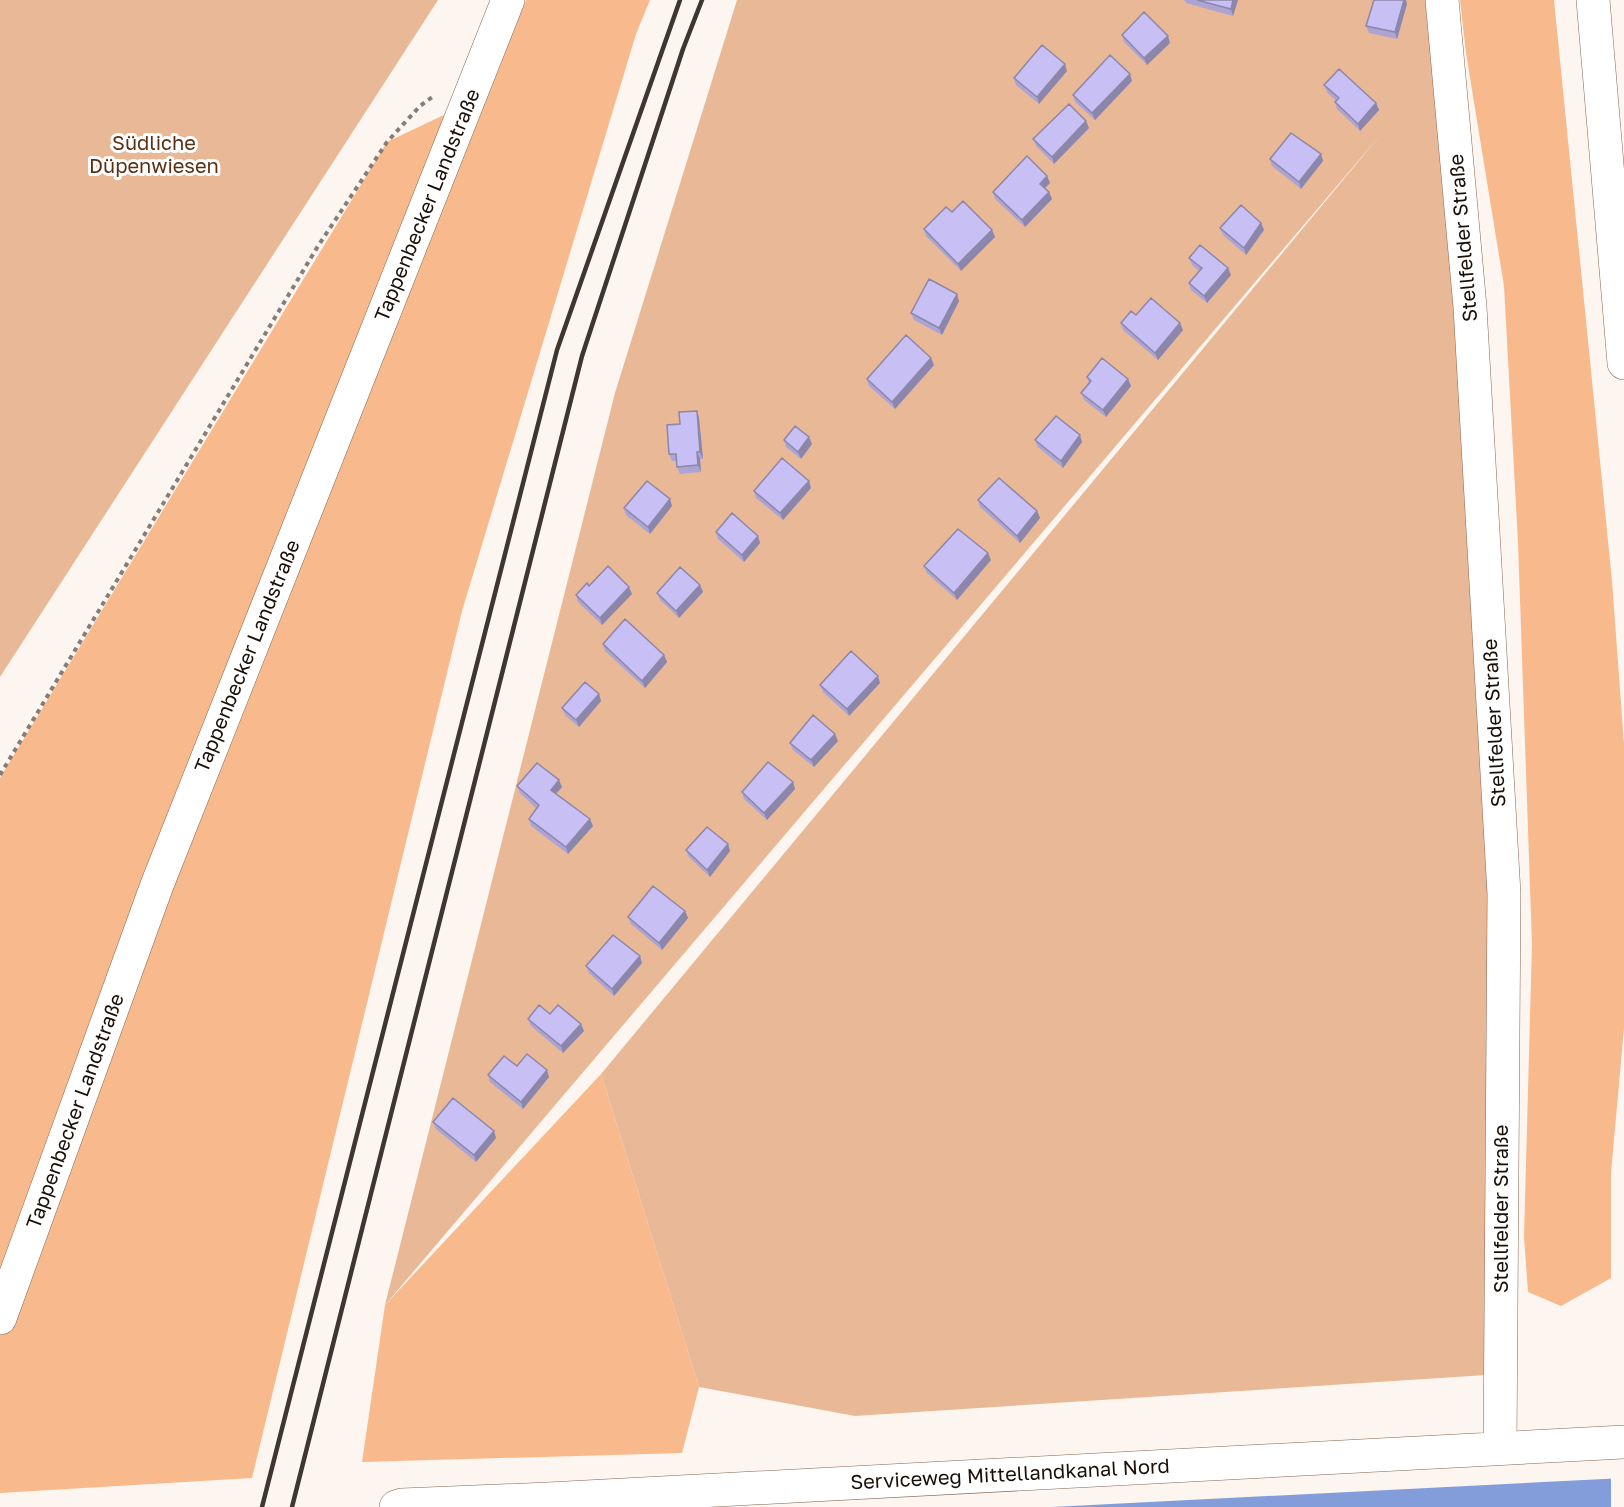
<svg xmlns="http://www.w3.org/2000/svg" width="1624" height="1507" viewBox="0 0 1624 1507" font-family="'Golos Text',sans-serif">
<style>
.green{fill:#e9b896}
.forest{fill:#f8b98d}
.water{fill:#829dd9}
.pier{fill:#fcf5f0}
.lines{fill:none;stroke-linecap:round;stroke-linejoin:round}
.minor-casing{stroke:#856651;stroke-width:34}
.highway-casing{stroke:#856651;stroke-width:34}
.path{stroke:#867d77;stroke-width:4;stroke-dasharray:4.5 4.5;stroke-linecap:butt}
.minor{stroke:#fff;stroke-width:33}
.highway{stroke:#fff;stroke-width:33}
.rail{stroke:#41362f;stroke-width:4.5}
.wall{fill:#aca4d2}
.shaded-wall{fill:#8c86ab}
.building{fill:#c8bff4;stroke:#8c86ab;stroke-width:1.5}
.labels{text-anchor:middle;stroke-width:6;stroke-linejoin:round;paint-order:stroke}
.park-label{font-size:20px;fill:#5a3110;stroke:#fff}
.street-label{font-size:20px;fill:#1a0f07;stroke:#fff}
</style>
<rect width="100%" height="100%" fill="#fcf5f0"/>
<path class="green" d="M0,0H438L0,677Z
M737,0H1428L1432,75L1448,149L1488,893L1486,1375L855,1416L699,1387L601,1074L1382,133L385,1305L615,393Z"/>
<path class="forest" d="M526,0H650L636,34L462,611L252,1478L0,1493V778L387,142L488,94Z
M1460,0H1554L1612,581L1624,744V1028L1611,1173V1278L1561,1306L1528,1292L1524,1237L1532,944L1518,542L1504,286L1466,53Z
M601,1074L699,1387L682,1453L362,1462L385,1305Z"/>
<path class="water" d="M1624,1478V1507H1052Z"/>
<path class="pier" d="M1611,1475H1624V1507H1611Z"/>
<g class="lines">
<defs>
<path id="minor" d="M1442,0L1470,307L1504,894L1500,1448
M0,1318L157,885L508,0
M396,1507L402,1505L548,1499L1624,1442"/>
<path id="highway" d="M1593,0L1624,363"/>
</defs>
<use href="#minor" class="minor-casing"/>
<use href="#highway" class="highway-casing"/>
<path class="path" d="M0,775L318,246L387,142L420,106L435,95"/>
<use href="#minor" class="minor"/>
<use href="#highway" class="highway"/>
<path class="rail" d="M262,1507L557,350L680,0
M292,1507L582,356L683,49L702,0"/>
</g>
<path class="wall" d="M1184,0H1238L1233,16L1186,3Z
M1407,4L1397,39L1369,33L1366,26Z
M1122,35L1170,43L1147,65L1124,42Z
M1067,71L1039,104L1016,85L1014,78Z
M1132,81L1095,120L1075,102L1073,95Z
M1324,85L1376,103L1379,110L1360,131L1337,109L1335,102L1336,101L1327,92Z
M1089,128L1054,164L1036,146L1033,139Z
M1321,154L1323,161L1301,189L1272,166L1270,159Z
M1050,183L1045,188L1049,192L1052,199L1025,227L995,199L993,192Z
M952,212L992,230L995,237L961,271L926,236L924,229Z
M1261,223L1264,230L1246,255L1223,235L1220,228Z
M1189,258L1231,275L1207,303L1191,290L1189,283L1199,271L1192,265Z
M959,301L942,335L914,320L911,313Z
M1136,315L1183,330L1158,360L1123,330L1121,323Z
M931,358L934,365L895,409L869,386L867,379Z
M1087,377L1128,379L1131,386L1106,417L1084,400L1081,393L1089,384Z
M697,411L699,418L703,459H700L701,472L680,474L677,467L676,461H672L669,454L680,424Z
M784,440L812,444L801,459L786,447Z
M1035,440L1082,442L1063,468L1038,447Z
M809,481L811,488L783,520L756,498L754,491Z
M670,499L672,506L650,534L626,515L624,508Z
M978,500L1037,511L1040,518L1020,543L980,507Z
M716,532L758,536L760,543L744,562L718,539Z
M991,560L957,600L927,573L924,566Z
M700,585L703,592L679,618L660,600L657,593Z
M589,586L632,594L602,625L578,602L576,595Z
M603,644L664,655L667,662L645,688L605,651Z
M880,683L849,716L823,692L820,685Z
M599,694L601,701L579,727L565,715L562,708Z
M838,741L814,767L793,750L790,743Z
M793,782L795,789L767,820L744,799L742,792Z
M517,786L562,787L556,794L593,826L568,854L531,826L529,819L536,808L520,793Z
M728,844L730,851L710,877L689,857L686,850Z
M685,911L688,918L662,950L631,924L628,917Z
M642,963L614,996L589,973L586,966Z
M550,1014L581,1024L584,1031L563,1053L531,1026L528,1019Z
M517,1066L547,1070L549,1077L523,1109L490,1082L488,1075Z
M433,1122L496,1138L476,1162L436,1129Z"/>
<path class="shaded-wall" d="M1233,0H1238L1233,16L1231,9Z
M1404,0H1406L1407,4L1397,39L1395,32Z
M1168,36L1170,43L1147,65L1144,58Z
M1065,64L1067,71L1039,104L1037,97Z
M1130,74L1132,81L1095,120L1092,113Z
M1376,103L1379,110L1360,131L1358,124Z
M1086,121L1089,128L1054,164L1052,157Z
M1321,154L1323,161L1301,189L1299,182Z
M1047,176L1050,183L1042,191L1040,184Z
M1049,192L1052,199L1025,227L1022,220Z
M1261,223L1264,230L1246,255L1244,248Z
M992,230L995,237L961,271L958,264Z
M1228,268L1231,275L1207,303L1204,296Z
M957,294L959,301L942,335L939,328Z
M1180,323L1183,330L1158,360L1155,353Z
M931,358L934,365L895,409L892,402Z
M1128,379L1131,386L1106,417L1103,410Z
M697,411L699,418L703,459L700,452Z
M1080,435L1082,442L1063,468L1061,461Z
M809,437L812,444L801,459L798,452Z
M697,452L700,459L701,472L698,465Z
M809,481L811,488L783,520L780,513Z
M670,499L672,506L650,534L648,527Z
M1037,511L1040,518L1020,543L1017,536Z
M758,536L760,543L744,562L742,555Z
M988,553L991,560L957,600L954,593Z
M700,585L703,592L679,618L676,611Z
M629,587L632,594L602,625L600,618Z
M664,655L667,662L645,688L642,681Z
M878,676L880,683L849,716L847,709Z
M599,694L601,701L579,727L576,720Z
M835,734L838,741L814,767L811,760Z
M559,780L562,787L553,797L551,790Z
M793,782L795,789L767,820L764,813Z
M590,819L593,826L568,854L566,847Z
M728,844L730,851L710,877L707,870Z
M685,911L688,918L662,950L659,943Z
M640,956L642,963L614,996L612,989Z
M581,1024L584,1031L563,1053L561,1046Z
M547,1070L549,1077L523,1109L521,1102Z
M494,1131L496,1138L476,1162L474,1155Z"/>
<path class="building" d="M1197,0H1233L1231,9Z
M1374,0H1404L1395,32L1366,26Z
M1144,12L1168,36L1144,58L1122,35Z
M1042,45L1065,64L1037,97L1014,78Z
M1110,55L1130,74L1092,113L1073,95Z
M1339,69L1376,103L1358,124L1335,102L1339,98L1324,85Z
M1069,104L1086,121L1052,157L1033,139Z
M1291,133L1321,154L1299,182L1270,159Z
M1027,156L1047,176L1040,184L1049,192L1022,220L993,192Z
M963,201L992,230L958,264L924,229L946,207L952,212Z
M1241,205L1261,223L1244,248L1220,228Z
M1200,245L1228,268L1204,296L1189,283L1202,268L1189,258Z
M929,279L957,294L939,328L911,313Z
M1151,298L1180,323L1155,353L1121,323L1131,311L1136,315Z
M906,335L931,358L892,402L867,379Z
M1102,358L1128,379L1103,410L1081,393L1091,381L1087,377Z
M697,411L700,452H697L698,465L677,467L676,454H669L667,425L680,424L679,412Z
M1056,416L1080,435L1061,461L1035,440Z
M795,426L809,437L798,452L784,440Z
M782,458L809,481L780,513L754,491Z
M999,478L1037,511L1017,536L978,500Z
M647,481L670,499L648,527L624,508Z
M732,513L758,536L742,555L716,532Z
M958,529L988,553L954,593L924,566Z
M608,566L629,587L600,618L576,595L587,583L589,586Z
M680,567L700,585L676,611L657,593Z
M625,619L664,655L642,681L603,644Z
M851,651L878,676L847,709L820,685Z
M585,682L599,694L576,720L562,708Z
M813,715L835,734L811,760L790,743Z
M768,762L793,782L764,813L742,792Z
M537,763L559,780L551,790L590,819L566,847L529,819L539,805L517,786Z
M707,827L728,844L707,870L686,850Z
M653,886L685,911L659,943L628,917Z
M613,935L640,956L612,989L586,966Z
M539,1005L550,1014L558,1005L581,1024L561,1046L528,1019Z
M527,1054L547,1070L521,1102L488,1075L504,1056L517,1066Z
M453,1098L494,1131L474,1155L433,1122Z"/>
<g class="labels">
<g class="park-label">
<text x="154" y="150">Südliche<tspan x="154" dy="23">Düpenwiesen</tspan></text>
</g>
<g class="street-label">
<text transform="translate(427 205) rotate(-68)" y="7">Tappenbecker Landstraße</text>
<text transform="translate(1463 238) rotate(-95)" y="7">Stellfelder Straße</text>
<text transform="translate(247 656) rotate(-68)" y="7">Tappenbecker Landstraße</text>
<text transform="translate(1494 723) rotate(-93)" y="7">Stellfelder Straße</text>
<text transform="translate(75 1111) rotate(-70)" y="7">Tappenbecker Landstraße</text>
<text transform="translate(1501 1209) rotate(-90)" y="7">Stellfelder Straße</text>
<text transform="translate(1010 1474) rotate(-3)" y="7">Serviceweg Mittellandkanal Nord</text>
</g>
</g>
</svg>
